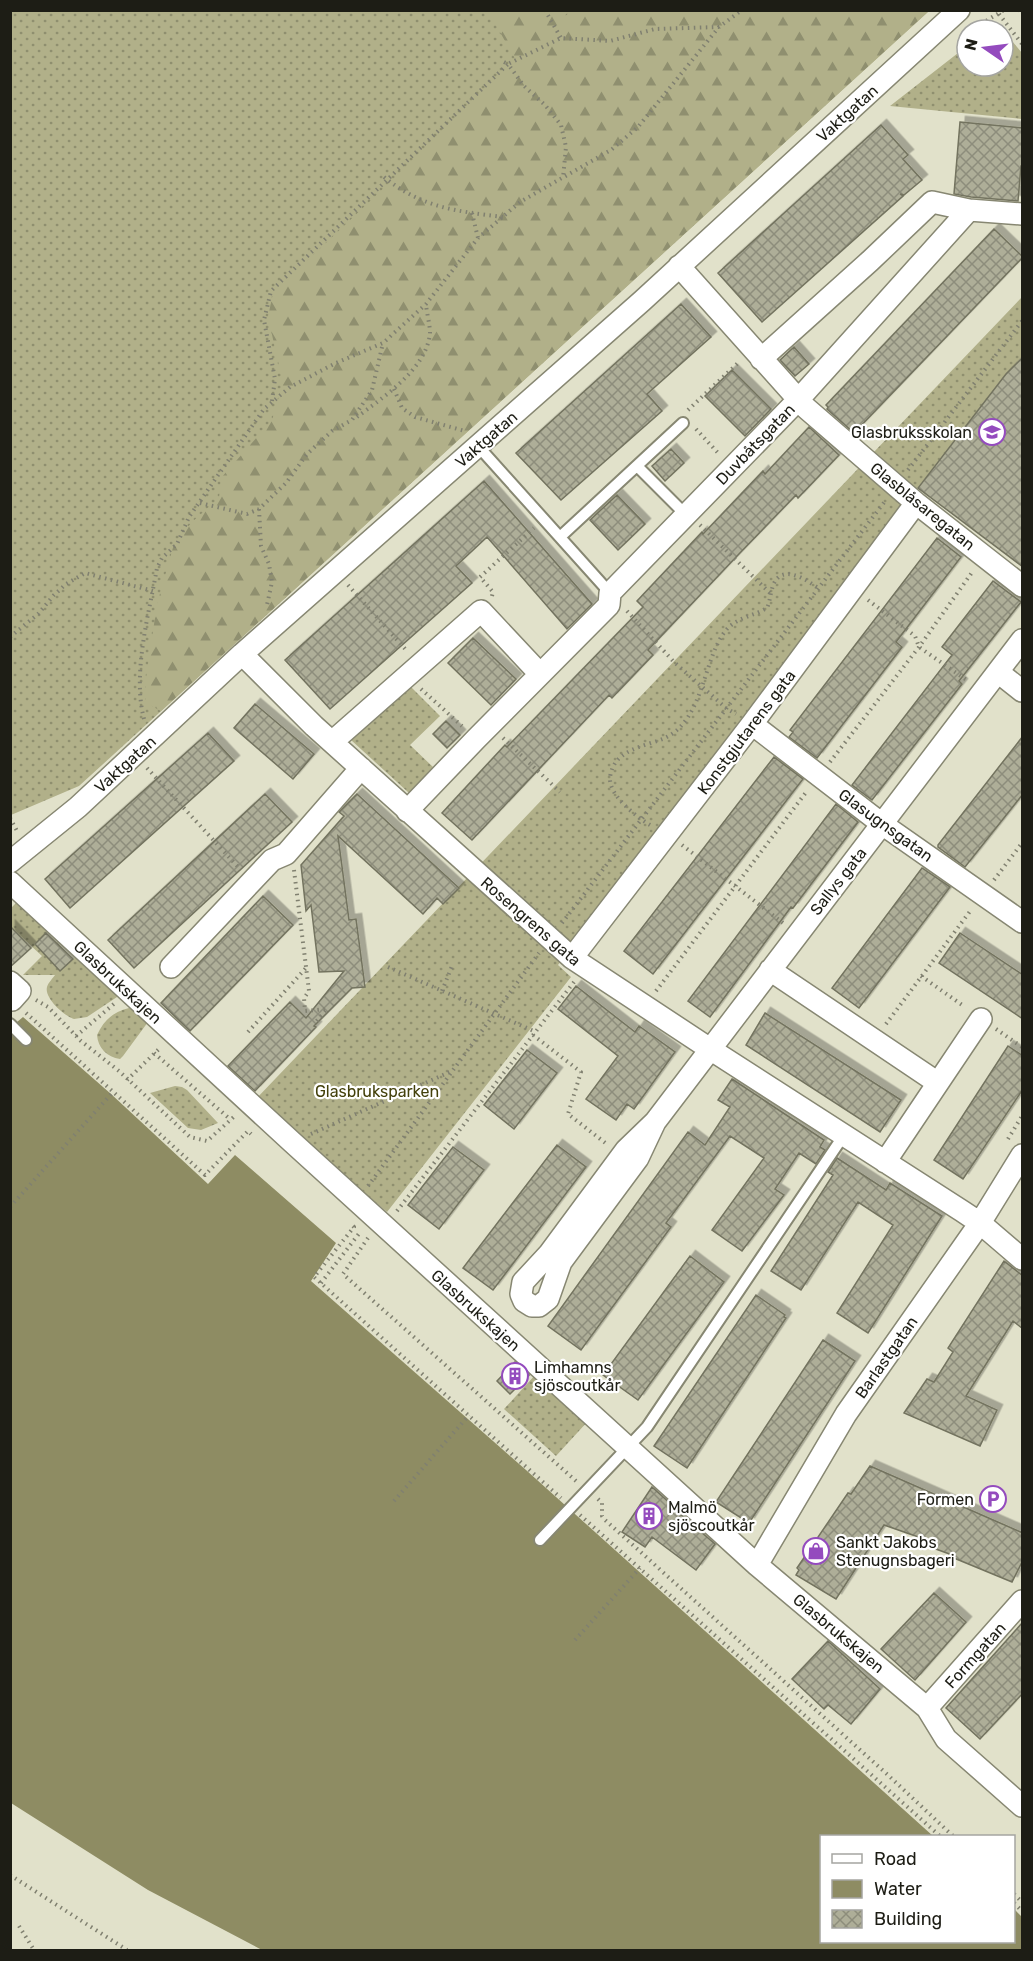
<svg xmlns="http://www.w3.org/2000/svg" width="1033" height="1961" viewBox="0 0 1033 1961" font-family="Rubik,sans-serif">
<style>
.grass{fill:url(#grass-dots)}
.forest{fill:url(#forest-firs)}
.water{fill:#8e8c63}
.building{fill:url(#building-cross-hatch);stroke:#73735f;stroke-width:1.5;filter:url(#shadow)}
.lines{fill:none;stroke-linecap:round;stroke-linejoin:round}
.service-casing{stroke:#878772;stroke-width:14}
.minor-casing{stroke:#878772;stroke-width:24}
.path{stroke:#808070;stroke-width:4;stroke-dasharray:1.5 4.5;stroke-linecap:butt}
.service{stroke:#fff;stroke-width:10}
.minor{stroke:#fff;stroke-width:21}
.labels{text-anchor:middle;stroke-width:4.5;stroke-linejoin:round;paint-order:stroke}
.street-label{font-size:16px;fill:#1d1d15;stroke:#fff}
.poi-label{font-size:16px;fill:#1d1d15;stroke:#fff;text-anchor:start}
.park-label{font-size:16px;fill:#44410c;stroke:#fff}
</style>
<defs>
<pattern id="grass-dots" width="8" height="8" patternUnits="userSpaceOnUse" patternTransform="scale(1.5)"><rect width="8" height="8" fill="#b1b089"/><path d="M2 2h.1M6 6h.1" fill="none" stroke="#8f8f6f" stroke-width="1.8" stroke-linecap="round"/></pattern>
<pattern id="forest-firs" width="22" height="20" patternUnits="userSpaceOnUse" patternTransform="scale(1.5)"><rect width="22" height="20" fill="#b1b089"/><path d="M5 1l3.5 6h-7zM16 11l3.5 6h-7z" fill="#8f8f6f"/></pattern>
<pattern id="building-cross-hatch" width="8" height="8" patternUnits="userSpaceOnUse" patternTransform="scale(1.5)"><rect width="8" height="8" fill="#aeae98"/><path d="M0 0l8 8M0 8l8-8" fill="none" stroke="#8d8d7b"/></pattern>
<filter id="shadow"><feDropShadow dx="5.5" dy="-5.5" stdDeviation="0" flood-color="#0004"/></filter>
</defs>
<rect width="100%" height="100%" fill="#e1e1ca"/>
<path class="grass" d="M10,11H929L79,786L11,815Z
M1003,36H1008L1022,53V119L890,106L967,46V66H1003Z
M1022,297V357L1006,374L916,490L558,965L571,977L387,1212L255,1100Z
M410,686L440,716L410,745L433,767L409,793L351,740Z
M17,902L47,932L40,940L50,949L57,942L66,952L53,964L60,971L76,957L120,995L87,1017L74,1019C64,1016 44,998 47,987C48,983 53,978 55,975H23L42,956L16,932L11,937V908Z
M129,1008L133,1009L148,1022L123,1056L120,1059C107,1057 98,1048 97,1035C104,1020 113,1012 129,1008Z
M175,1086L182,1087L187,1090L218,1123L201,1130L188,1128L150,1093Z
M536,1374L589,1420L556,1456L504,1409Z"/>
<path class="forest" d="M572,10L929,11L161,711L146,703V678L157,604L174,544L192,522L219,498L221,478L272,420L283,383L268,317L273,293L517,62L488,11H557L562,19Z"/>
<path class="water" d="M23,1017L111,1094L208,1184L235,1155L336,1243L311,1281L526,1470L933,1836H822V1942H1014V1909L1022,1917V1950H262L148,1890L11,1803L10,1028Z"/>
<path class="building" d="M960,122L1023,128V166H1021L1018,201L971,197L954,194Z
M881,125L908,155L903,159L922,180L904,195L900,194L903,196L762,322L718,273Z
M994,229L1023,257L854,433L827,409L828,407L826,405Z
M681,304L711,337L647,394L662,411L561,500L516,453Z
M794,347L809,364L795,376L780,360Z
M1023,357V567L918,488L1006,374Z
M732,370L771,409L745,436L705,396Z
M809,427L839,455L798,498L796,495L738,555L648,650L653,655L612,698L609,695L472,840L442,813L505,745L507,747L643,607L637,601L702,532L703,534L763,471L765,474Z
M671,449L684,463L665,481L652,466Z
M484,481L592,604L567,629L487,537L456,566L472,583L330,709L285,660Z
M617,495L645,524L618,550L590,520Z
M937,538L961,557L896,642L902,647L817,758L789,737L793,732L790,730Z
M993,581L1021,602L959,681L962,684L872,800L852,785L952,655L942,647Z
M473,638L516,679L491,705L448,663Z
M255,704L314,754L293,779L234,728Z
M446,721L460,735L447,748L433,734Z
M208,733L234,761L70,908L45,879Z
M1023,736V794L965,867L938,847V845Z
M774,757L803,779L653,974L624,951Z
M265,794L292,822L134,968L108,940Z
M357,794L459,888L443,904L437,898L423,914L338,836L349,920L356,919L365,987L352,988L314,1026L316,1027L255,1091L228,1066L290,1002L306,1018L344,971L319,972L311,905L306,911L301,865L344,816L339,812Z
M836,804L858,822L793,908L791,907L710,1017L688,1001Z
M922,868L950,887L859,1008L832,988Z
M263,896L293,925L190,1031L161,1003Z
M10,926L31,948L10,967Z
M46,933L73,959L60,971L35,944Z
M960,933L1023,975V1019L939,963Z
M576,986L635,1032L639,1026L675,1052L634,1109L627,1104L616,1120L586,1099L618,1056L558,1009Z
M765,1013L901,1100L880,1132L746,1045Z
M1008,1046L1023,1056V1089L963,1179L934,1160Z
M527,1050L557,1073L514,1129L484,1105Z
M732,1079L824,1140L820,1147L825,1150L816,1164L799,1153L775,1189L784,1195L742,1251L712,1230L764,1158L730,1136L666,1223L671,1227L581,1350L548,1326L688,1132L705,1145L730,1107L718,1100Z
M557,1145L586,1167L493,1290L463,1268Z
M453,1147L484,1170L439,1229L408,1205Z
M837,1158L886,1190L890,1183L942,1216L868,1333L837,1313L893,1225L858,1202L801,1290L771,1271L833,1175L828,1172Z
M690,1256L724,1282L638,1400L603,1375Z
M1004,1261L1023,1276V1329L1013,1321L966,1396L997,1410L980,1446L904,1413L927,1379L934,1382L953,1352L948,1348Z
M756,1295L785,1315L784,1317L786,1318L687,1468L654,1446Z
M823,1340L855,1361L749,1523L716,1502Z
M515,1362L529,1375L510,1394L497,1381Z
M870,1466L1023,1533V1560L1012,1582L954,1558L955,1556L922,1544L924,1539L884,1525L836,1599L796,1575L799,1570L797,1568L848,1493L851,1494Z
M652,1487L673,1506L672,1507L715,1544L696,1570L652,1537L645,1547L622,1532Z
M934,1593L966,1622L915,1680L881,1649Z
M1023,1622V1693L980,1739L946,1708Z
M828,1641L880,1689L851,1724L828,1705L824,1709L792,1679Z"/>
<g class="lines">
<defs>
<path id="service" d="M478,446L610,593
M637,466L686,515
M560,537L683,423
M10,1024L26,1040
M540,1540L647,1427L844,1135"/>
<path id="minor" d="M679,266L806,408L916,503L1022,586
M761,359L870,261L932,202L969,210L1022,214
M242,654L314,726L572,958L710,1049L962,1211L980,1223L1022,1259
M998,672L1022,691
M752,724L882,824L1022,922
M332,742L481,611L540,674
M407,811L476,739L609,605L610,593L798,400L969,210
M10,862L78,807L242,654L642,301L959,10
M10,882L292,1142L757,1565L927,1708L946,1739L1022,1806
M572,958L752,724L916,503
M171,967L272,860L286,854L361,768
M770,970L938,1083L885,1162
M10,982L20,991L12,1000
M938,1083L981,1019
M655,1122L638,1158L561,1262L548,1299L539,1306H532L524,1301L521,1294L523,1282L549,1254L626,1150L655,1122L1022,640
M757,1565L846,1414L980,1223L1022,1155
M927,1708L1022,1601"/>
</defs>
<use href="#service" class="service-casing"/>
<use href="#minor" class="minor-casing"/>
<path class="path" d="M545,10L561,38
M1019,10L1022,15
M999,14L1022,44
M971,30L1004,10
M504,62L508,64L561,38L610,41L655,29L719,27
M384,177C422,208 456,211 503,217
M472,213L478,238
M394,389L402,408L415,417L465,431
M272,401L275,379L264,320L271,291L508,64L524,86L545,105L561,125L566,147L563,178
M688,410L739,362
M357,417C382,398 427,369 430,333C430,325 427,314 426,305
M696,429L719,454
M908,470L1022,321
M200,503L247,514L259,509L286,483L307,454L332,431L352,420L372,390L383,343
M259,509L261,546L269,564L272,582L267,605
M700,525L770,593
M348,585L407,651
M492,596L493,592L480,577L534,528
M868,600L915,636L919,647L968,681
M627,611L674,662L726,708L736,714
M10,637L38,614L54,595L66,584L85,573L153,591
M421,689L462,726
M144,719C132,673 149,614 157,568L162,558L177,544L189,517L264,409L290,387L336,363L383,343L426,304L478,238L520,202L611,150L638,127L719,27L742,10
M503,738L560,792
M830,762L919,647L973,571
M147,768L240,869
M10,818L17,831
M650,825C637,817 609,796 610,778C613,749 644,747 665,738C705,719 703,656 727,629C738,617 754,616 767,608C770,601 770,596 772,589C779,562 804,578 818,588
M682,845L783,923
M294,870L309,991L304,998L305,1011L327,1009L315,1023
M994,880L1022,843
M562,923L886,500
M388,967L536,1032
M921,976L965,1007
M442,991L452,966
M656,991L807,791
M36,1000L48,1007L81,1041L119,1071L190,1137L207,1141L236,1115
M26,1013L205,1175L248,1131L251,1134
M886,1024L971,910
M996,1029L1022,1047
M248,1032L306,968
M533,1035L581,1072L568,1114L608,1145
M76,1036L115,1003
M154,1053L231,1120
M127,1080L161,1047
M311,1134L452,1071
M1008,1139L1022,1116
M368,1186L539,953
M10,1207L113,1092
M397,1211L574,982
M353,1226L354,1227L314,1277L561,1498
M368,1238L343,1274L576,1481
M321,1283L361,1231
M598,1499L602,1503V1516L604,1519L889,1776L953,1836
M394,1501L469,1415
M580,1515L940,1836
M575,1640L640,1568
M10,1875L127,1950
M1014,1894L1022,1902
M1014,1903L1022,1911
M19,1926L34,1950"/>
<use href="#service" class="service"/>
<use href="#minor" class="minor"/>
</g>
<defs>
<symbol id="school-ring" viewBox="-11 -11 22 22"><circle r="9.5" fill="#fff" stroke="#944bbe" stroke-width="1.5"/><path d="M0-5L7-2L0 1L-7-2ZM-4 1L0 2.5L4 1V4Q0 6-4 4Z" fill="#944bbe"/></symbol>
<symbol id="building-ring" viewBox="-11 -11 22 22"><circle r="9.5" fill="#fff" stroke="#944bbe" stroke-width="1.5"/><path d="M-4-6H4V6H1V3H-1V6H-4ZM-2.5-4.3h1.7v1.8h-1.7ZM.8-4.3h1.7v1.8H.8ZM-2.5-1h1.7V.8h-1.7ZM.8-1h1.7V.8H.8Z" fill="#944bbe"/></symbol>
<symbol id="parking-ring" viewBox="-11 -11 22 22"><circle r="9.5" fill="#fff" stroke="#944bbe" stroke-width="1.5"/><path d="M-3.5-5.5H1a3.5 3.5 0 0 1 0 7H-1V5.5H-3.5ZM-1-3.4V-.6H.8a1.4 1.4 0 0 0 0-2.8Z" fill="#944bbe"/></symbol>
<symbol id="shop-ring" viewBox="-11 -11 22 22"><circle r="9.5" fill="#fff" stroke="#944bbe" stroke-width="1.5"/><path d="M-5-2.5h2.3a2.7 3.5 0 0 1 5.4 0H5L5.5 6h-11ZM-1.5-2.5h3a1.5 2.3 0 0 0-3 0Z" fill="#944bbe"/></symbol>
</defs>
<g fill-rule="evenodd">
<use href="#school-ring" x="977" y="417" width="30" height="30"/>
<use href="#building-ring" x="500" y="1361" width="30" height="30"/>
<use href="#parking-ring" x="978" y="1484" width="30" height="30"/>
<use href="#building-ring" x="634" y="1501" width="30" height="30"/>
<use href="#shop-ring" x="801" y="1536" width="30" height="30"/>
</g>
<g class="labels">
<g class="street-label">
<text transform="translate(847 113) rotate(-42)" y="6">Vaktgatan</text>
<text transform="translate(486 439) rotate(-41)" y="6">Vaktgatan</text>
<text transform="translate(755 444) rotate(-46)" y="6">Duvbåtsgatan</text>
<text transform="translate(923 506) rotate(39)" y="6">Glasblåsaregatan</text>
<text transform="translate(746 732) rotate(-53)" y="6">Konstgjutarens gata</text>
<text transform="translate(125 764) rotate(-42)" y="6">Vaktgatan</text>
<text transform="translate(886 825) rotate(36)" y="6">Glasugnsgatan</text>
<text transform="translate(838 881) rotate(-52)" y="6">Sallys gata</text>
<text transform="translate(531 921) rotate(41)" y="6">Rosengrens gata</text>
<text transform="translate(118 982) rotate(43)" y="6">Glasbrukskajen</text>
<text transform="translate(476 1310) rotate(42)" y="6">Glasbrukskajen</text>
<text transform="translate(886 1357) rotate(-55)" y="6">Barlastgatan</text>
<text transform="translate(839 1633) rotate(40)" y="6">Glasbrukskajen</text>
<text transform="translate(975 1655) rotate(-48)" y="6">Formgatan</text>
</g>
<g class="poi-label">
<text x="972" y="438" text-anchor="end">Glasbruksskolan</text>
<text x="534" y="1373">Limhamns<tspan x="534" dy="18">sjöscoutkår</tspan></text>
<text x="974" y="1505" text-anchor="end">Formen</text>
<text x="668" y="1513">Malmö<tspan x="668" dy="18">sjöscoutkår</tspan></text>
<text x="836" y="1548">Sankt Jakobs<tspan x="836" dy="18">Stenugnsbageri</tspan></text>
</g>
<g class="park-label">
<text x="377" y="1097">Glasbruksparken</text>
</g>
</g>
<rect width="1033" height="1961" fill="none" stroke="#1d1d15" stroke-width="24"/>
<rect x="820" y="1835" width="195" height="108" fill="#ffffff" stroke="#a5a5a1" stroke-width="1.5"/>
<rect x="832" y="1854" width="30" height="9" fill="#ffffff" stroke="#a5a5a1" stroke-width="1.5"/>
<text x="874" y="1865" font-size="18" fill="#1d1d15">Road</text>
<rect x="832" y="1880" width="30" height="18" fill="#8e8c63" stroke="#a5a5a1" stroke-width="1.5"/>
<text x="874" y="1895" font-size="18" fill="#1d1d15">Water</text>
<rect x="832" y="1910" width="30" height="18" fill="url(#building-cross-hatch)" stroke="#a5a5a1" stroke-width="1.5"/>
<text x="874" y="1925" font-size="18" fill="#1d1d15">Building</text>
<g transform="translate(985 48) rotate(284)"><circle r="28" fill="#ffffff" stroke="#a5a5a1" stroke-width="1.5"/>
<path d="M0-4.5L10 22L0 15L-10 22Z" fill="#944bbe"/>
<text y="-9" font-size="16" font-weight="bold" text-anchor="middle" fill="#1d1d15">N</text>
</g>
</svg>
